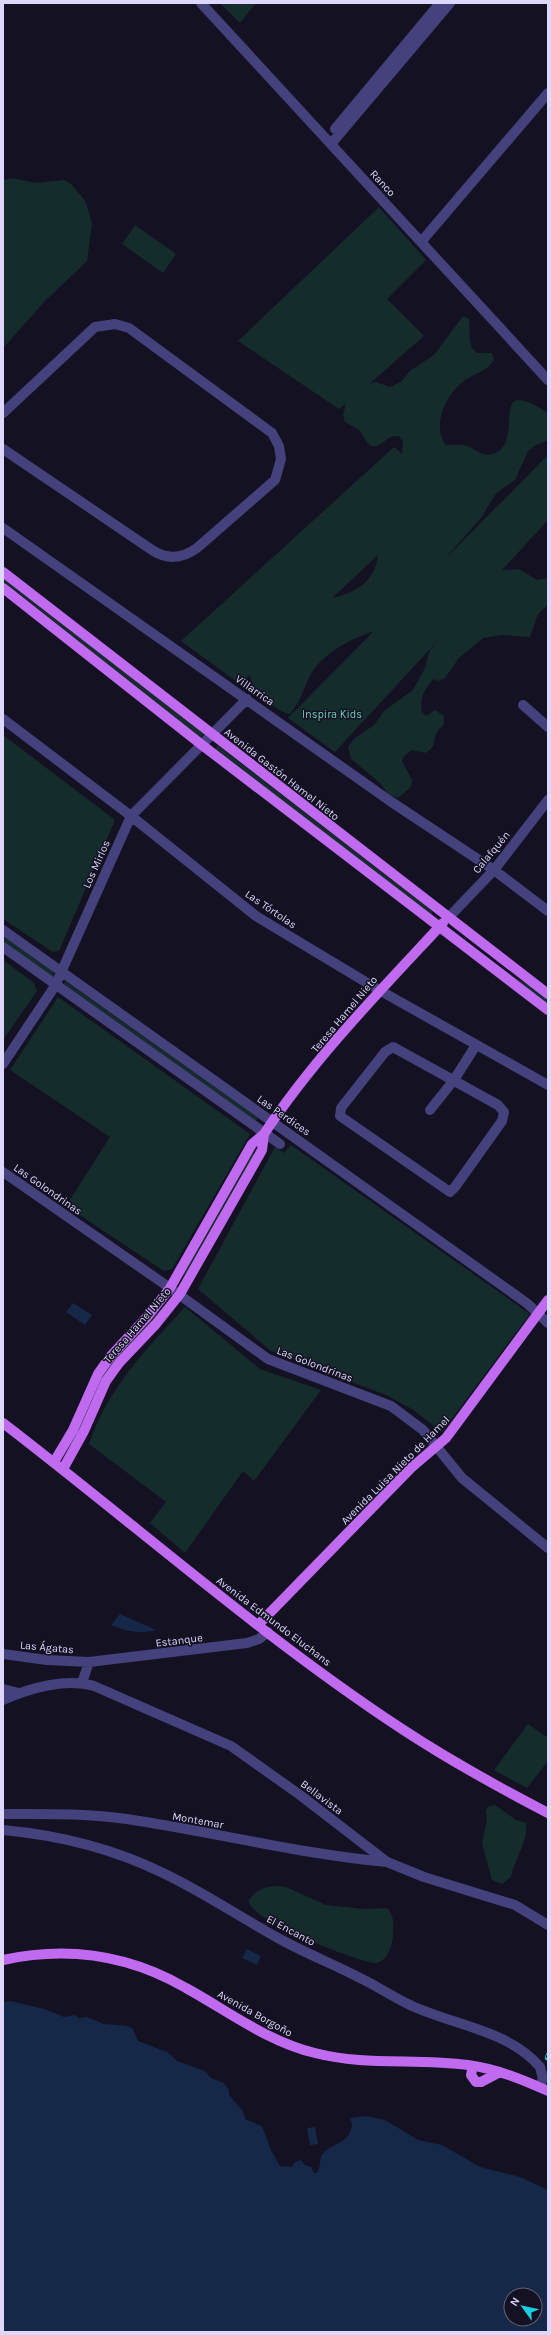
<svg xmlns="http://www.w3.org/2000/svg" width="551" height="2335" viewBox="0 0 551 2335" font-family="Karla,sans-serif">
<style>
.green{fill:#152c2c;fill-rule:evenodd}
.water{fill:#152848;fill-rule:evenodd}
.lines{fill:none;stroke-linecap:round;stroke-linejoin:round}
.minor{stroke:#44417d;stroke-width:10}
.major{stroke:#bf6aef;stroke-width:10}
.rail-casing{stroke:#19cde5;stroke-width:4.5}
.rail{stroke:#141123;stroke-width:3;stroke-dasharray:9;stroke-linecap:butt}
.labels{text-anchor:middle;stroke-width:3;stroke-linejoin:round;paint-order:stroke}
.street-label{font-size:11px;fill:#dcd7fb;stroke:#141123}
.park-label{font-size:11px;fill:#6bd3ba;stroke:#141123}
</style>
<rect width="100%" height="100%" fill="#141123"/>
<path class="green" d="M220,3H256L240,23Z
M13,178L35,183L64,180L71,184L86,202L92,224L87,261L45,301L3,348V180Z
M379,207L426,260L387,299L424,336L369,384L376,382L390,387L401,382L410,371L434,355L463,316L469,319L470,341L472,348L477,353H492L494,360C487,372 474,373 464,381C446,394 431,426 446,445C453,445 461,444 467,446C478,450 481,457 493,454C528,443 484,371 548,413V440L534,446L528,451L515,480L496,493L481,518L444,560L548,455V520L502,570L519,569L537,580L548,578V604L538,614L530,637L501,635L483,638L459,658L445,678L439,681L434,679C425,686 419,701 422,712L426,716L435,710L444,716V723C443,728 440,727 438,730C432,740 438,746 425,753L412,750L404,756L402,761L412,780L411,787L398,798L389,795L380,783L351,759L348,747L354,739L374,725L384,711L413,690L425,668L430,650L442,636L335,752L288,718L374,631C351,639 324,652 311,674C302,690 303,698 290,714C277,713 250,688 250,675L240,684L181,641L394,447L402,454L403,442L399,436C387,436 388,440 379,445C367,451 365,436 359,430C356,427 349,425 345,422L343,415L346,403L339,409L238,341ZM378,555C375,581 356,593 332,598Z
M135,225L176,254L163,273L122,244Z
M3,577L204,734L201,738L3,581Z
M3,735L115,820L59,951L53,952L3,919Z
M217,745L432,911V915L429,916L216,749Z
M3,936L53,972L54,976H51L3,941Z
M3,960L34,983L37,991L3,1040Z
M512,976L531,986L548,999V1004Z
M65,981L257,1117V1120L255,1121L64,984Z
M58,997L250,1134L172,1269L164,1271L66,1206L110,1137L10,1070Z
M291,1145L530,1314L442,1432L412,1409L386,1395L271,1351L198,1289L275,1147L284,1153Z
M252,1152L255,1154L186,1276L183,1274Z
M185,1307L260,1369L321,1390L254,1481L243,1471L185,1553L150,1523L166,1502L89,1444C109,1386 145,1351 185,1307Z
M160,1309L162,1310L120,1356L71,1446L69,1445L98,1383L118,1354Z
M528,1724L548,1738V1761L527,1788L494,1770Z
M495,1805L516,1820L526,1823C529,1840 514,1860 511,1877L502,1884L492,1880L482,1843L487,1820L486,1810L489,1806Z
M279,1886L286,1887L326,1905L364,1909L387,1908C395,1917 393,1925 393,1936C392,1946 388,1961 376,1963C368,1964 319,1945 309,1940C302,1937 296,1931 288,1928C282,1925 275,1924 268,1920C260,1915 253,1910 248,1902C255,1890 265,1886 279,1886Z"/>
<path class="water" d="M73,1303L92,1315L85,1325L66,1312Z
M120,1614L156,1630C139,1634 128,1632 111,1625Z
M247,1949L261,1956L257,1965L242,1958Z
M10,2001L44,2009L64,2017L74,2015L79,2018L87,2017L104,2024L128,2026L133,2029L138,2041L167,2052L177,2061L205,2071L211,2078L224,2083L229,2090V2095L243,2111L245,2119L262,2126L271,2150L280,2166L292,2167L295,2162L301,2160L305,2165L311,2167L314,2173H317C321,2167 319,2160 322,2155C330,2143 349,2145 352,2125L350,2118L365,2116L385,2120L418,2140L442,2145L480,2167L520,2177L548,2190V2332H3V2002ZM511,2295H535V2319H511Z
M315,2127L318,2144L310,2145L307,2128Z"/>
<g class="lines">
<path class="minor" d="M201,3L548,380
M335,129L440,3
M331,144L450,3
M421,242L548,93
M3,413L95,327L115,324L129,328L272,433L279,446L281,459L275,480L197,548C182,559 167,560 152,550L3,449
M3,528L390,801L494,870L548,911
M523,705L548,727
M3,719L131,816L256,916L379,990L548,1085
M449,917L494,870L548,800
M3,930L528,1304L548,1323
M3,947L280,1144
M393,1047L498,1105L504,1112L502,1121L455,1187L450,1192L340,1116L341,1108L385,1052Z
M3,1064L55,986L131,816L247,699
M430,1110L454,1080L476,1045
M3,1172L170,1288L268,1359L391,1406L423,1430L462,1478L548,1548
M3,1654L47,1660L89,1662L247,1643L259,1639L268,1632
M82,1683L89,1662
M3,1689L19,1693
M3,1700C29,1688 66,1678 94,1686L231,1746L300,1795L387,1862L424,1877L515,1905L548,1925
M3,1814C44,1814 86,1813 127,1819C214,1832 300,1854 387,1862
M3,1830C57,1835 114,1849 163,1873C203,1892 240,1917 278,1938C305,1953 333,1964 360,1978C377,1986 393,1997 410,2005C452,2025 509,2030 540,2067L543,2079L539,2087"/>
<path class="major" d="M3,572L548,994
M3,588L202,745L548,1010
M3,1423C136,1525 262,1637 402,1729C449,1760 498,1787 548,1813
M54,1462L73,1430L98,1374L110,1357L147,1317L170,1288L252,1144L264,1134C315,1057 381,990 443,923
M63,1469L84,1431L106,1381L119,1363L156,1324L180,1294L262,1150L264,1134
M258,1625L411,1468L446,1438L548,1300
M3,1960C67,1946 129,1955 186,1988C228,2011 268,2042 315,2053C365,2066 417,2058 468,2065C497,2069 521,2079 548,2091
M473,2066L471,2075L476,2082H481L500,2072"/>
<defs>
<path id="rail" d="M547,2058L548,2055"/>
</defs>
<use href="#rail" class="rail-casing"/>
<use href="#rail" class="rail"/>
</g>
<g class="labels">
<g class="street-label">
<text transform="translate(383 183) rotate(47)" y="4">Ranco</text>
<text transform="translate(255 690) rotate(35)" y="4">Villarrica</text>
<text transform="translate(282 774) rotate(38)" y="4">Avenida Gastón Hamel Nieto</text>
<text transform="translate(491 852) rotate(-50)" y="4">Calafquén</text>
<text transform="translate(96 864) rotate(-66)" y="4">Los Mirlos</text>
<text transform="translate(271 909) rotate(34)" y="4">Las Tórtolas</text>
<text transform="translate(344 1014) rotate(-50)" y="4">Teresa Hamel Nieto</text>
<text transform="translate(284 1115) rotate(35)" y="4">Las Perdices</text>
<text transform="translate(48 1189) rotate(35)" y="4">Las Golondrinas</text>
<text transform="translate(137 1325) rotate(-49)" y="4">Teresa Hamel Nieto</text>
<text transform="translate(315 1364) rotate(21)" y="4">Las Golondrinas</text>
<text transform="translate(395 1470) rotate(-45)" y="4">Avenida Luisa Nieto de Hamel</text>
<text transform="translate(274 1621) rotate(37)" y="4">Avenida Edmundo Eluchans</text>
<text transform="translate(179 1640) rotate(-7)" y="4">Estanque</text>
<text transform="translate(47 1647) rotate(5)" y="4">Las Ágatas</text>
<text transform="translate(322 1797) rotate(37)" y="4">Bellavista</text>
<text transform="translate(198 1820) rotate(10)" y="4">Montemar</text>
<text transform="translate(291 1930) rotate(28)" y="4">El Encanto</text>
<text transform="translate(255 2013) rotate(29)" y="4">Avenida Borgoño</text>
</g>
<g class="park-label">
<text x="332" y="718">Inspira Kids</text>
</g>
</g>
<rect width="551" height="2335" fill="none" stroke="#dcd7fb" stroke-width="8"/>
<g transform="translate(523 2307) rotate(303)"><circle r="19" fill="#141123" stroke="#646079"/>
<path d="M0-3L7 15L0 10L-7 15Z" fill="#19cde5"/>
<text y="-6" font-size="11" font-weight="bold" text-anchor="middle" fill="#dcd7fb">N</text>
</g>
</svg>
